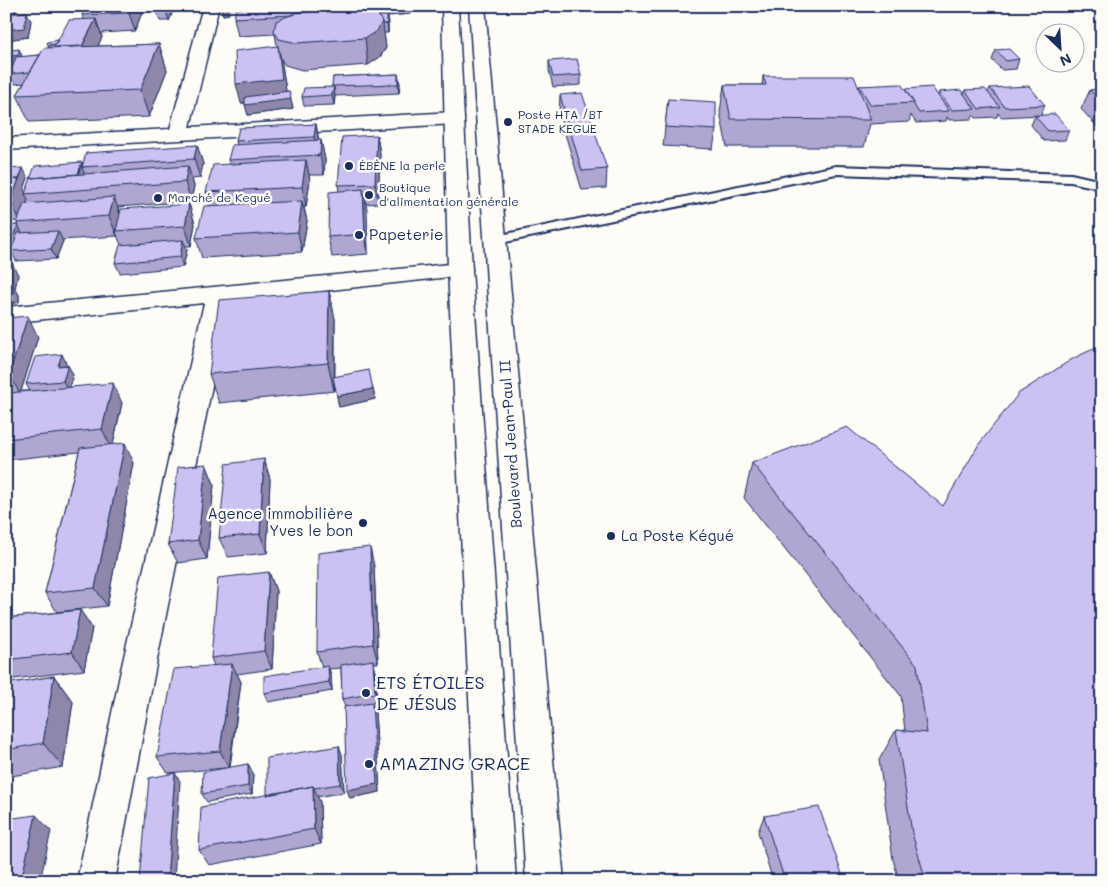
<svg xmlns="http://www.w3.org/2000/svg" width="1108" height="887" viewBox="0 0 1108 887" font-family="Mali,sans-serif">
<style>
.lines{fill:none;stroke-linecap:round;stroke-linejoin:round}
.lane-casing{stroke:#1b2f5e;stroke-width:4}
.street-casing{stroke:#1b2f5e;stroke-width:3}
.secondary-casing{stroke:#1b2f5e;stroke-width:3}
.lane{fill:#fdfcf7;fill-rule:evenodd}
.street{fill:#fdfcf7;fill-rule:evenodd}
.secondary{fill:#fdfcf7;fill-rule:evenodd}
.wall{fill:#afa6d1;stroke:#1b2f5e;fill-rule:evenodd}
.shaded-wall{fill:#8f87aa;stroke:#1b2f5e}
.building{fill:#ccc1f3;stroke:#1b2f5e}
.poi-dot{fill:#1b2f5e;stroke:#fdfcf7;stroke-width:2}
.labels{text-anchor:middle;stroke-width:5;stroke-linejoin:round;paint-order:stroke}
.far-poi-label{font-size:12px;fill:#1b2f5e;stroke:#fdfcf7;text-anchor:start}
.poi-label{font-size:15px;fill:#1b2f5e;stroke:#fdfcf7;text-anchor:start}
.street-label{font-size:15px;fill:#1b2f5e;stroke:#fdfcf7}
.near-poi-label{font-size:18px;fill:#1b2f5e;stroke:#fdfcf7;text-anchor:start}
</style>
<rect width="100%" height="100%" fill="#fdfcf7"/>
<filter id="ink" filterUnits="userSpaceOnUse"><feTurbulence type="fractalNoise" baseFrequency=".02" numOctaves="2"/><feDisplacementMap in="SourceGraphic" scale="10" xChannelSelector="R" yChannelSelector="G"/><feConvolveMatrix kernelMatrix="1 2 1 2 8 2 1 2 1" color-interpolation-filters="sRGB"/></filter>
<g filter="url(#ink)">
<g class="lines">
<defs>
<path id="lane" d="M836,166L1071,174L1102,181V189L1071,182L836,174L496,244L489,240L496,236Z"/>
<path id="street" d="M203,6H219L190,127L454,112L461,114L464,118L461,122L454,124L6,150V138L170,129Z
M460,263L468,265L472,270L468,275L229,301L155,670L115,881H77L121,670L204,303L6,323V307Z"/>
<path id="secondary" d="M442,6H458L472,270L516,881H478L448,270Z
M469,6H485L564,881H526Z"/>
</defs>
<use href="#lane" class="lane-casing"/>
<use href="#street" class="street-casing"/>
<use href="#secondary" class="secondary-casing"/>
<use href="#lane" class="lane"/>
<use href="#street" class="street"/>
<use href="#secondary" class="secondary"/>
</g>
<path class="wall" d="M6,6H19L14,14L31,21L28,37L6,40Z
M87,6H140L142,12L135,31L101,33L102,37L98,46L159,44L167,70L149,117L29,122L17,95L24,83L15,84L10,74L19,49L22,57L40,55L84,19L82,15Z
M159,6H171L173,11L169,21H160L157,12Z
M220,6H269L227,9L229,14L223,15Z
M277,6H358L348,8L349,10L369,9L368,6H410V14L388,16L389,24H388V33H384L386,48L380,57L368,65L302,70L285,65L281,59L286,91L291,101L293,109L248,115L245,103H241L277,46L275,34L238,36L234,18ZM326,8H329L330,11H327Z
M996,50L1019,59L1016,69L1002,70L992,60Z
M549,61L581,75V85L553,87L549,70Z
M398,74L400,84L399,93L335,96L334,105L304,106L302,97L332,87L333,77Z
M763,76L859,88V86L905,89L938,96L939,92L964,94L965,90L988,92L990,88L1045,105L1041,115L1001,117L998,113L997,117L976,118L973,115L972,119L949,120L947,117L946,121L916,123L911,115L909,122L870,124L864,147H727L720,112L724,85H762Z
M1102,89V132L1081,109L1090,90Z
M560,95L607,169L606,188L582,190L559,114Z
M668,99L716,130L713,149L663,146Z
M1035,116L1069,130L1065,140L1044,141L1031,125Z
M316,124L319,141L321,140L325,160L324,175H309L310,180L306,207H304L307,221L302,252L202,258L196,238L210,205L206,192L230,164L228,160L237,145L236,141Z
M377,135L380,154L378,203L366,204L368,254L332,257L328,237L339,191L338,185Z
M197,145L203,164L200,178L192,179L194,186L191,201L118,207L120,213L189,204L195,224L191,246H185L187,250L183,267L120,273L115,263L121,245L117,235V236L62,240L63,241L56,259L16,261L13,254L6,255V226L18,225L21,233L17,223V221L6,222V169L28,178L24,189L25,193L83,164Z
M6,256L18,275L15,288L19,295V302L7,305Z
M329,291L335,319V377L373,389L375,399L339,407L335,384L334,391L219,403L209,374Z
M6,318L38,337L21,391H30L26,384L67,365L73,375L69,387L122,403L113,444L134,463L107,606L57,612L45,593L79,452L6,460V401L8,395H6Z
M264,459L270,479L267,553L228,557L219,538Z
M752,463L943,506L1098,536L1102,881H899L893,859L879,760L896,730L905,731L901,696L744,498Z
M206,464L214,484L207,559L178,563L168,544Z
M374,566L378,663H374L375,669L377,702L372,703L375,712L380,792L350,798L345,707L342,699L341,668L329,669L331,675L332,691L268,702L264,693L322,667L317,652Z
M269,572L276,591L272,669L237,674L241,682L230,768L248,764L253,773L252,794L207,802L202,794L225,768L168,773L157,757L214,666L211,658Z
M80,610L92,628L84,670L6,680V618Z
M54,676L73,702L63,767L6,777V684Z
M342,754L344,792L317,797L320,802L321,844L209,865L199,850L267,795Z
M764,816L844,880L843,881H773L758,832Z"/>
<path class="shaded-wall" d="M9,6H19L11,18L8,8Z
M132,6H140L142,12L135,31L129,13Z
M168,6H171L173,11L169,21L166,11Z
M221,6H227L229,14L223,15Z
M310,6L326,7L327,16L310,14Z
M392,6H410V14L388,16L389,24H388V33L387,24H383L386,48L380,57L368,65L365,38L364,17L385,7Z
M27,12L31,21L28,37L6,40V30Z
M96,19L102,37L87,70L80,51Z
M63,42L52,55L48,45Z
M159,44L167,70L149,117L140,90Z
M278,46L282,64L287,98L241,103L236,84Z
M19,49L23,59V64L6,67V57Z
M398,74L400,84L399,93L398,84Z
M334,87L335,97L334,105L332,95Z
M289,91L293,109L248,115L245,105Z
M316,124L319,144L318,157L314,137Z
M377,135L380,154L378,203L375,184Z
M321,140L325,160L324,175L320,155Z
M197,145L203,164L200,178L194,159Z
M306,160L310,180L306,207L302,187Z
M82,162L84,167H82L85,176H78Z
M188,166L194,186L191,201L185,182Z
M23,168L28,178L24,189L26,194H25L28,200L20,221L11,201Z
M363,189L367,209L368,254L365,234Z
M114,197L121,217L116,231L117,236L109,216Z
M302,201L307,221L302,252L298,232Z
M189,204L195,224L191,246L185,226Z
M18,225L23,235L13,251L9,244Z
M58,231L63,241L56,259L51,249Z
M183,240L187,250L183,267L180,257Z
M8,255L18,275L15,288L19,295V302L7,305L6,293L14,289L6,275V262Z
M329,291L335,319L334,391L328,363Z
M28,316L38,337L20,394L9,374Z
M62,354L67,365L58,366Z
M68,365L73,375L68,391L63,381Z
M113,383L122,403L112,449L102,429Z
M373,389L375,399L339,407L337,396Z
M125,443L134,463L107,606L95,588Z
M264,459L270,479L267,553L260,534Z
M206,464L214,484L207,559L198,540Z
M370,547L374,566L378,663L373,644Z
M269,572L276,591L272,669L264,651Z
M80,610L92,628L84,670L72,652Z
M373,660L375,669L377,702L375,693Z
M232,664L241,682L229,768L220,751Z
M328,666L331,675L332,691L329,682Z
M54,676L73,702L63,767L43,743Z
M372,703L375,712L380,792L350,798L347,790Z
M339,746L342,754L344,792L340,784Z
M248,764L253,773L252,794L248,786Z
M175,773L180,781L174,881H167Z
M313,786L320,802L321,844L314,829Z
M36,815L51,831L40,881H21Z"/>
<path class="building" d="M87,6H132L129,13L82,15Z
M159,6H168L166,11L157,12Z
M287,6H310V12H298L292,15L234,18L236,9Z
M311,6H326V7L311,9Z
M330,6H348L349,10L332,11Z
M369,6H392L385,7L387,14L379,15L378,14L365,10L370,9Z
M365,10L378,14L382,22L377,31L365,38L297,43L279,39L274,31L276,21L298,12Z
M27,12L24,28L6,30V14Z
M379,16H387V24H383Z
M96,19L82,46L54,47L69,20Z
M58,40L56,44L48,45L47,42Z
M159,44L140,90L17,95L44,48Z
M278,46L282,79L236,84L235,51Z
M19,49V55L6,57V51Z
M1009,49L1019,59L1006,61L996,50Z
M40,55L30,72L10,74L16,57Z
M577,59L581,75L553,77L549,61Z
M398,74V84L332,86L333,77Z
M763,76H854L871,120L731,119L724,85H766Z
M901,84L914,103L871,105L859,86Z
M1029,86L1045,105L1005,107L990,88Z
M334,87L332,95L302,97L304,88Z
M932,87L949,111L919,113L914,105V103L905,89Z
M985,89L1000,107L979,109L965,90Z
M1102,89V103L1090,90Z
M961,90L975,109L952,110L939,92Z
M289,91L291,99L245,105V97Z
M582,93L607,169L582,171L560,95Z
M668,99L716,102V130L665,127Z
M1055,114L1069,130L1048,131L1035,116Z
M316,124L314,137L236,141L239,128Z
M377,135L375,184L338,185L342,137Z
M321,140L320,155L228,160L232,145Z
M197,145L194,159L82,167L86,153Z
M306,160L302,187L206,192L213,165Z
M82,162L78,174L31,178L30,179L35,166Z
M188,166L185,182L25,194L31,178Z
M23,168L19,179L6,180V169Z
M19,179L11,201L6,202V180Z
M363,189L365,234L328,237L329,192Z
M114,197L109,216L17,223L24,204Z
M302,201L298,232L196,238L204,206Z
M189,204L185,226L116,231L121,209Z
M18,225L9,244H6V226Z
M58,231L51,249L11,251L18,233Z
M183,240L180,257L115,263L120,245Z
M13,284L14,292L6,293V286Z
M329,291L328,363L209,374L219,300Z
M28,316L9,374H6V318Z
M1102,345V514L1098,536L1102,549V881H926L912,833L896,730L927,733L917,665L752,463L847,427L943,506L979,444L1019,393L1074,358Z
M62,354L58,366L68,365L63,381L26,384L35,357Z
M369,370L373,389L337,396L333,377Z
M113,383L102,429L6,439V401L9,393Z
M125,443L95,588L45,593L80,448Z
M264,459L260,534L219,538L226,464Z
M206,464L198,540L168,544L178,467Z
M370,547L373,644L317,652L318,553Z
M269,572L264,651L211,658L218,578Z
M80,610L72,652L6,660V618Z
M373,660L375,693L342,699L341,665Z
M232,664L220,751L157,757L174,669Z
M328,666L329,682L264,693V676Z
M54,676L43,743L6,750V684Z
M372,703L377,784L347,790L344,707Z
M339,746L340,784L314,788L313,786L267,795V758Z
M248,764V786L202,794L203,772Z
M175,773L167,881H140L149,778Z
M313,786L314,829L199,850L201,807Z
M819,807L844,880L838,881H785L764,816Z
M36,815L21,881H6V819Z"/>
</g>
<g class="poi-dot">
<circle cx="508" cy="122" r="5"/>
<circle cx="349" cy="166" r="5"/>
<circle cx="369" cy="195" r="5"/>
<circle cx="158" cy="198" r="5"/>
<circle cx="359" cy="235" r="5"/>
<circle cx="363" cy="523" r="5"/>
<circle cx="611" cy="536" r="5"/>
<circle cx="366" cy="693" r="5"/>
<circle cx="369" cy="764" r="5"/>
</g>
<g class="labels">
<g class="far-poi-label">
<text x="518" y="119">Poste HTA /BT<tspan x="518" dy="14">STADE KEGUE</tspan></text>
<text x="359" y="170">ÉBÈNE la perle</text>
<text x="379" y="192">Boutique<tspan x="379" dy="14">d'alimentation générale</tspan></text>
<text x="168" y="202">Marché de Kegué</text>
</g>
<g class="poi-label">
<text x="369" y="240">Papeterie</text>
<text x="353" y="519" text-anchor="end">Agence immobilière<tspan x="353" dy="17">Yves le bon</tspan></text>
<text x="621" y="541">La Poste Kégué</text>
</g>
<g class="street-label">
<text transform="translate(511 444) rotate(-94)" y="5">Boulevard Jean-Paul II</text>
</g>
<g class="near-poi-label">
<text x="376" y="689">ETS ÉTOILES<tspan x="376" dy="21">DE JÉSUS</tspan></text>
<text x="379" y="770">AMAZING GRACE</text>
</g>
</g>
<rect width="1108" height="887" fill="none" stroke="#fdfcf7" stroke-width="25"/>
<rect x="12" y="12" width="1083" height="862" fill="none" stroke="#1b2f5e" stroke-width="2" filter="url(#ink)"/>
<g transform="translate(1060 48) rotate(155)"><circle r="24" fill="#fdfcf7" stroke="#a3aaba"/>
<path d="M0-4L9 19L0 12L-9 19Z" fill="#1b2f5e"/>
<text y="-8" font-size="14" font-weight="bold" text-anchor="middle" fill="#1b2f5e">N</text>
</g>
</svg>
